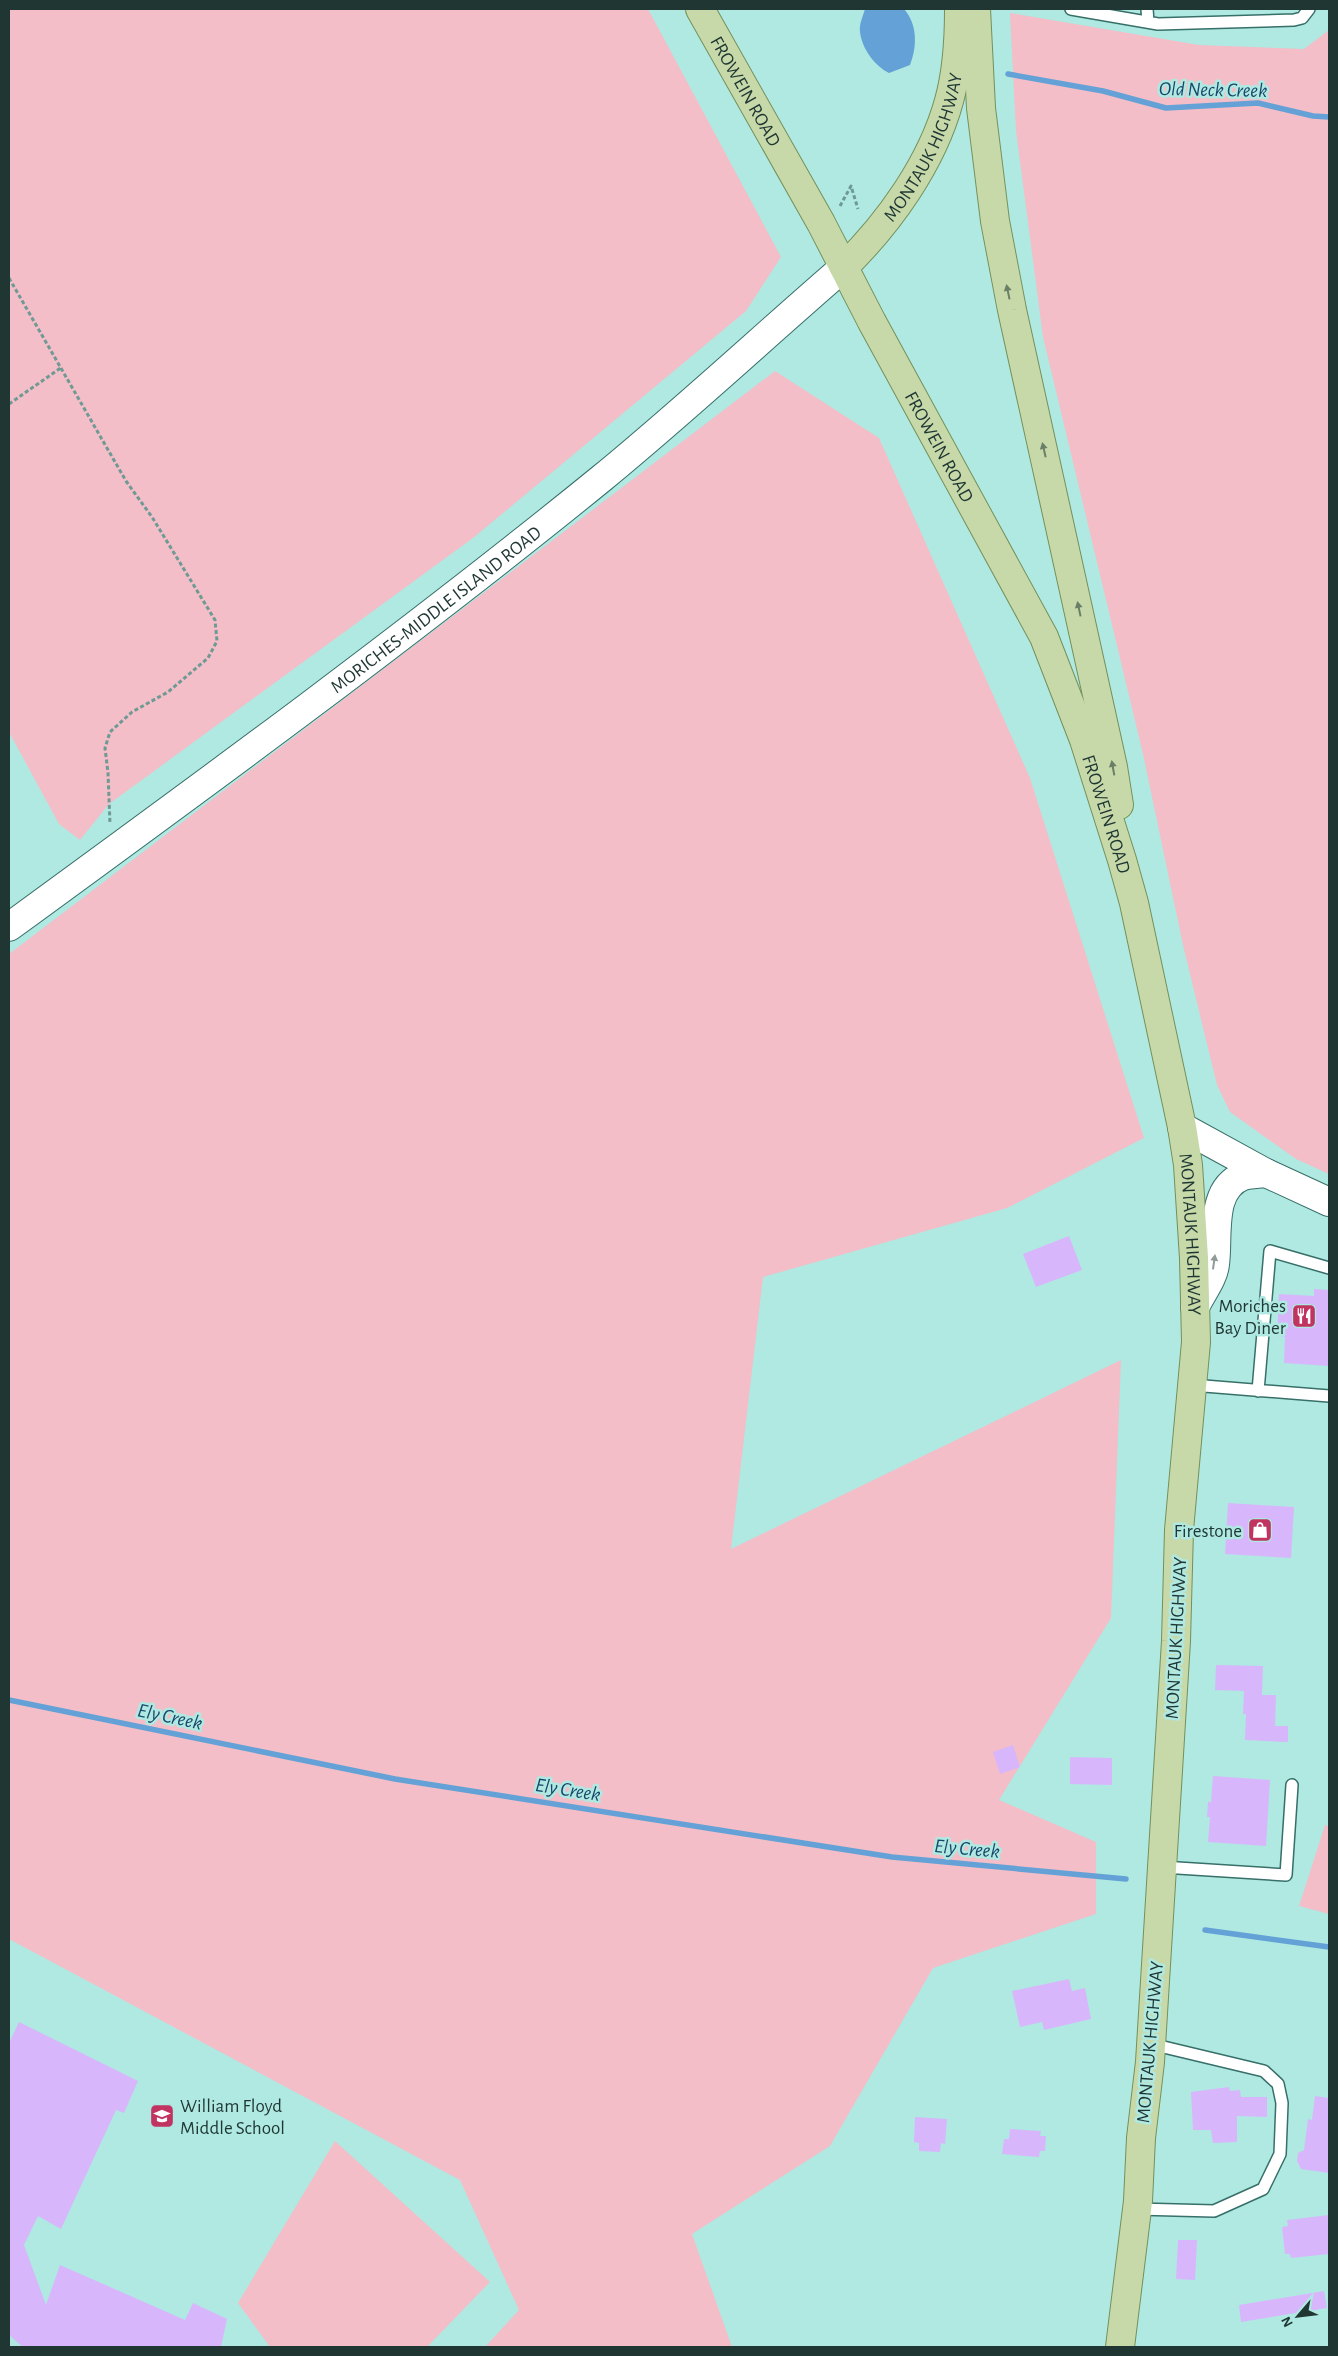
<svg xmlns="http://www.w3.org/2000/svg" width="1338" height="2356" viewBox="0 0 1338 2356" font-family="'Alegreya Sans',sans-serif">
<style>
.green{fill:#f3bec7}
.water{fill:#64a1d6}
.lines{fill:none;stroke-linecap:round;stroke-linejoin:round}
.stream{stroke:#64a1d6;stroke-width:5.5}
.building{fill:#d8b6fc}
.lane-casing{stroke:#376f69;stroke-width:14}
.secondary-casing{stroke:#376f69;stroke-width:30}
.primary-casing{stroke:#74905a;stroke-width:30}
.path{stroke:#6f9994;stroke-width:3;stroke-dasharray:4 2.5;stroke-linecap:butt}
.lane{stroke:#fff;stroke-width:11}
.secondary{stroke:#fff;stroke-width:28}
.primary{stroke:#c7d9a9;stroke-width:28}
.oneway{fill:#6b7f68}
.oneway2{fill:#8f9a99}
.labels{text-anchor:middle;stroke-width:5;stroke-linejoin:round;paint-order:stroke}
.street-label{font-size:19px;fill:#1f3633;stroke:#afe9e2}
.poi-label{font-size:19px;fill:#1f3633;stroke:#afe9e2;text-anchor:end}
.water-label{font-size:20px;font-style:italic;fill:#19466a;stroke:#afe9e2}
</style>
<rect width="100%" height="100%" fill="#afe9e2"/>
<path class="green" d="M9,9H648L781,257L746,311L473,538L109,804L80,840L59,824L9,732Z
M1010,13L1199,45L1304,49L1329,30V1174L1296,1159L1230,1112L1217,1085L1183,945L1143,754L1043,337L1016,131Z
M775,371L879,438L1030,778L1144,1138L1007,1208L763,1277L731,1549L1121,1360L1111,1618L999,1800L1096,1842V1914L933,1968L830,2146L692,2234L732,2347H485L519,2310L460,2180L9,1939V954Z
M1325,1825L1329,1826V1914L1299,1906Z
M335,2141L490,2282L427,2347H270L238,2303Z"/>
<path class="water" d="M865,9H904C918,25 917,47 910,65L889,73C875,66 862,49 860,32C859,24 863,16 865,9Z"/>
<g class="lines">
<path class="stream" d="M1008,74L1103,91L1166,108L1258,103L1313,116L1329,117
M9,1700L395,1779L892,1857L1126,1879
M1205,1930L1329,1947"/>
</g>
<path class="building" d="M1069,1236L1082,1270L1036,1287L1023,1254Z
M1314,1289L1329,1290V1366L1284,1363L1285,1337L1277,1336L1279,1294L1314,1296Z
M1228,1503L1294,1507L1291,1558L1225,1554Z
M1216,1665L1263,1666L1262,1695H1276L1275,1726H1288V1742L1245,1740L1246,1714H1243L1244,1691L1215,1690Z
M1013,1745L1020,1767L1000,1774L993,1752Z
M1070,1757L1112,1758V1785L1070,1784Z
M1213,1776L1270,1780L1266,1846L1208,1842L1210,1817H1207L1208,1802H1211Z
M1069,1979L1072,1991L1085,1988L1091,2019L1044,2030L1042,2022L1020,2027L1012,1991Z
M19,2022L138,2081L124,2113L116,2110L61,2229L38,2216L24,2245L46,2305L60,2265L185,2320L193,2303L227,2319L221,2347H23L9,2335V2043Z
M1229,2087L1230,2091L1240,2090L1241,2097H1267V2117L1237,2116V2142L1213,2143L1211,2130H1193L1191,2092Z
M1315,2096L1329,2098V2173L1301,2169L1297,2161L1298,2153L1304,2150L1308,2119L1312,2120Z
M915,2117L947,2119L945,2144L941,2143L940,2152L919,2151V2143L914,2142Z
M1010,2129L1041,2131L1040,2136H1046L1045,2151H1040L1039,2157L1002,2154L1004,2139H1009Z
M1329,2215V2254L1291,2258L1290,2254H1285L1282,2227L1288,2226L1287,2220Z
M1178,2240H1197L1195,2280L1176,2279Z
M1324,2291L1327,2308L1241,2322L1239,2305Z"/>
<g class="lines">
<defs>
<path id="lane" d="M1071,9L1158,24L1294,20L1302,18L1309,9
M1147,9L1148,22
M1192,1385L1329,1396
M1258,1391L1270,1251L1329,1268
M1162,1867L1286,1875L1292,1785
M1137,2209L1214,2211L1263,2189L1280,2154L1282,2103L1278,2084L1264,2071L1151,2044"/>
<g id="secondary">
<path id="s1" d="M9,927C209,781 409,635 602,478C685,410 763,337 844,267"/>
<path d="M1182,1127L1266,1173L1329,1202"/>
<path d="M1195,1307C1201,1294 1214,1278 1215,1264C1219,1237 1209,1189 1243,1176C1250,1174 1259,1174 1266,1173"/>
</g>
<g id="primary">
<path id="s2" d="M700,9L821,223L872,322L1044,637L1084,740L1122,860L1134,903L1182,1127L1188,1165L1194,1258L1196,1342L1179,1530L1176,1641L1150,2062L1141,2138L1138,2201L1120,2347"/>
<path d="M976,9L981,108L995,221L1012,310L1113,767L1119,805"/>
<path id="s3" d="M844,267C889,223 932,163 949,101C957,72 959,41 959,10"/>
</g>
</defs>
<use href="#lane" class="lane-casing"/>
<use href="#secondary" class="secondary-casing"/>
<use href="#primary" class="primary-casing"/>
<path class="path" d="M840,206L851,186L858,209
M9,278L126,481L152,517L215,620L217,641L208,658L168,692L132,712L110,732L105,748L108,773L110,824
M9,404L62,367"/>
<use href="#lane" class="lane"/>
<use href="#secondary" class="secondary"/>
<use href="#primary" class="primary"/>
</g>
<defs><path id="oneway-solid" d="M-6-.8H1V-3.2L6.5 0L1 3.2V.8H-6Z" transform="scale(1.25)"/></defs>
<g class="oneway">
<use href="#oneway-solid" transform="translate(1008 292) rotate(-102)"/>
<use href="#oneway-solid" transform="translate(1044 450) rotate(-103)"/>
<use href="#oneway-solid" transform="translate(1079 609) rotate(-102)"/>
<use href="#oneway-solid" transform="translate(1113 768) rotate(-100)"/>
</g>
<use class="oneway2" href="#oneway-solid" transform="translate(1214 1262) rotate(-82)"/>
<defs>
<symbol id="restaurant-square" viewBox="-11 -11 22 22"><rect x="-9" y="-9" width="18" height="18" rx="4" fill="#c13361" stroke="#afe9e2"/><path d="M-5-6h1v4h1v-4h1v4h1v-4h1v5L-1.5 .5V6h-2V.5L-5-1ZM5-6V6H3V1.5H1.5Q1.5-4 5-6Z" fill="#fff"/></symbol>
<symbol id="shop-square" viewBox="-11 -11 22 22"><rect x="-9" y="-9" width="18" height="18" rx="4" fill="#c13361" stroke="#afe9e2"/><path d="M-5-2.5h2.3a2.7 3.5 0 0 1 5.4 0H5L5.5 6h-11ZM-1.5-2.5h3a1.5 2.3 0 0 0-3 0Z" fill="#fff"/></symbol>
<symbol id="school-square" viewBox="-11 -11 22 22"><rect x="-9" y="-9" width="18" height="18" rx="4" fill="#c13361" stroke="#afe9e2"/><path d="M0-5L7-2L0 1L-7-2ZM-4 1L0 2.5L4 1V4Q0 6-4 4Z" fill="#fff"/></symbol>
</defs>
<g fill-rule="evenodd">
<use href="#restaurant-square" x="1290" y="1302" width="28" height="28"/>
<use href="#shop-square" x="1246" y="1516" width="28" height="28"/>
<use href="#school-square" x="148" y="2102" width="28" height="28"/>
</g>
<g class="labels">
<g class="street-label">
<text dy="7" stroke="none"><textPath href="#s2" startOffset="94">FROWEIN ROAD</textPath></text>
<text dy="7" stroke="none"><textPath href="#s3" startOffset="146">MONTAUK HIGHWAY</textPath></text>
<text dy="7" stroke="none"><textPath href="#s2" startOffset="499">FROWEIN ROAD</textPath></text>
<text dy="7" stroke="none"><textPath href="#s1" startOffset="532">MORICHES-MIDDLE ISLAND ROAD</textPath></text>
<text dy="7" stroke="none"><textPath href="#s2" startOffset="904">FROWEIN ROAD</textPath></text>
<text dy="7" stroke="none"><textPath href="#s2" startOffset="1334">MONTAUK HIGHWAY</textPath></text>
<text transform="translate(1175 1638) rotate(-87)" y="7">MONTAUK HIGHWAY</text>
<text transform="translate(1149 2042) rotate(-85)" y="7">MONTAUK HIGHWAY</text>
</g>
<g class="poi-label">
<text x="1286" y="1312">Moriches<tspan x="1286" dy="22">Bay Diner</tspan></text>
<text x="1242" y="1537">Firestone</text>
<text x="180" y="2112" text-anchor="start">William Floyd<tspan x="180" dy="22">Middle School</tspan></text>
</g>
<g class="water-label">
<text transform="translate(1213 89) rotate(1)" y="7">Old Neck Creek</text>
<text transform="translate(170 1716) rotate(12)" y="7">Ely Creek</text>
<text transform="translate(568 1789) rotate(9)" y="7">Ely Creek</text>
<text transform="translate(967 1848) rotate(5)" y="7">Ely Creek</text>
</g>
</g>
<rect width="1338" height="2356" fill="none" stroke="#1f3633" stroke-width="20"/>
<g transform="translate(1298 2316) rotate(242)" stroke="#afe9e2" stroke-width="4" paint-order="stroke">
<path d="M0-4L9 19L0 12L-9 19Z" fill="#1f3633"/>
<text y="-8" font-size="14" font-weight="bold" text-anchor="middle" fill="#1f3633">N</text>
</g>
</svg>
